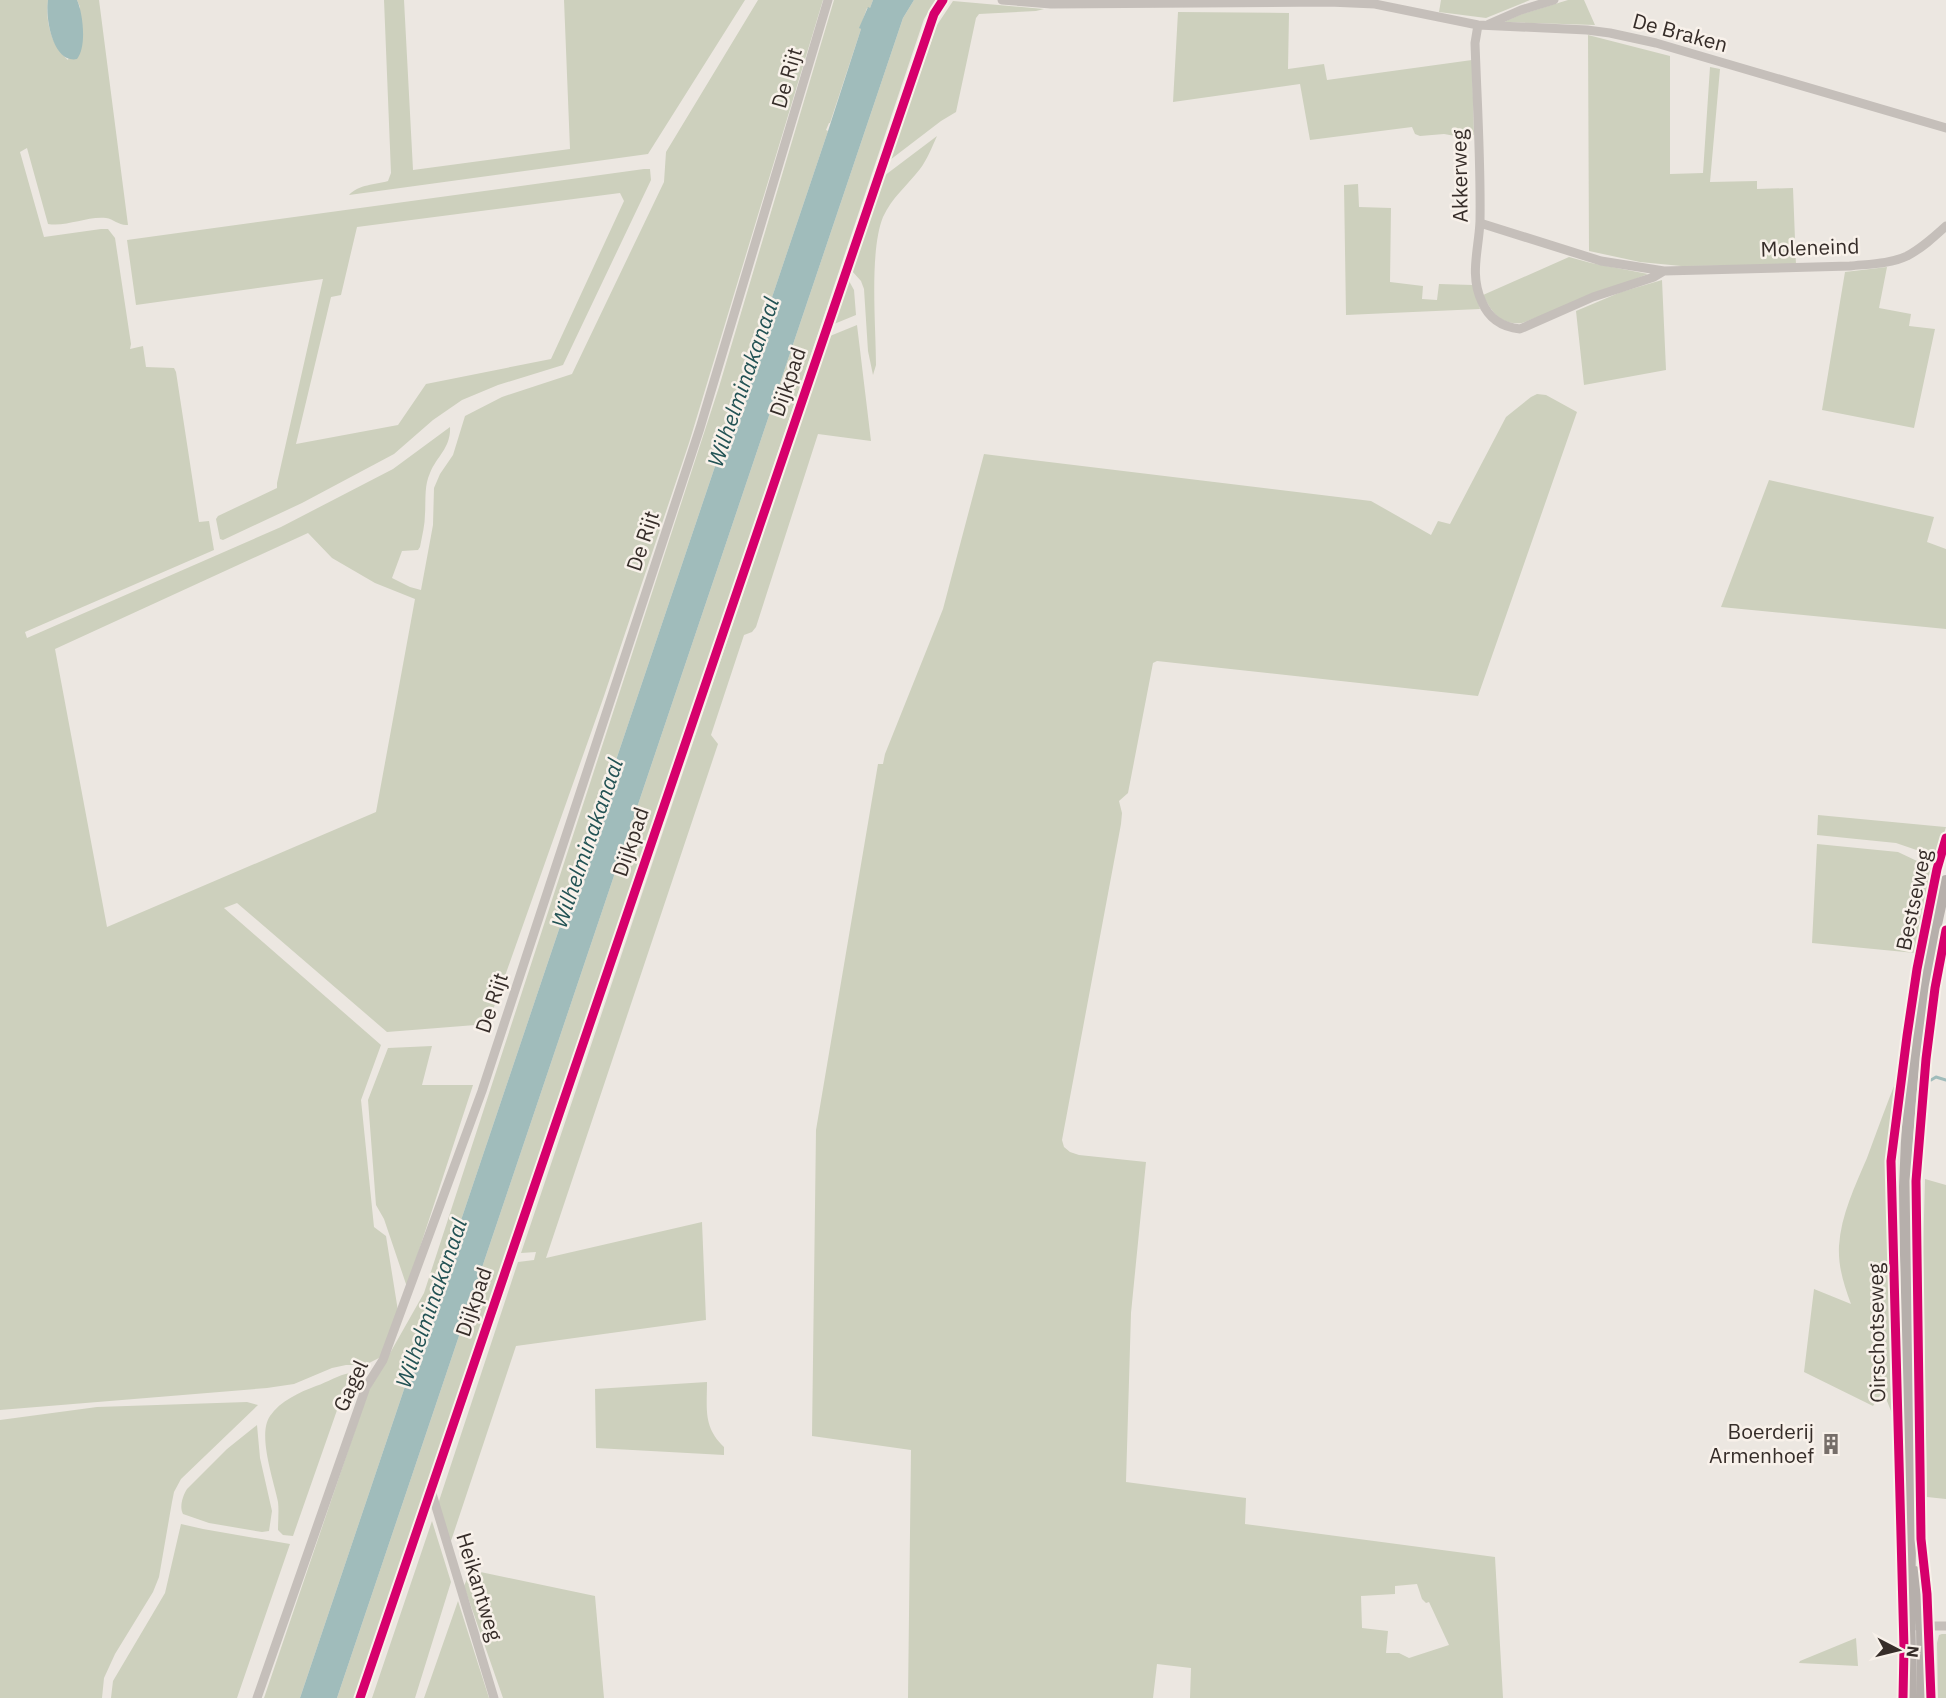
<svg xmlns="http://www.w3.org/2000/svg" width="1946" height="1698" viewBox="0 0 1946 1698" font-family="'IBM Plex Sans',sans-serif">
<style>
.green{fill:#cdd0bd;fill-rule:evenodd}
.water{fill:#a0bcbb}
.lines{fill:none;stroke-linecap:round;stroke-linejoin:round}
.stream{stroke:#a0bcbb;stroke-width:3}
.minor{stroke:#c5bfba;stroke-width:9}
.secondary{stroke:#b6afab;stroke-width:12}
.cycleway-casing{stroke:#f8f1ea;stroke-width:13}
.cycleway{stroke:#d6006c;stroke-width:9}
.labels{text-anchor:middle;stroke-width:5;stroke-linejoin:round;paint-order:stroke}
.street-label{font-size:21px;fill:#362d29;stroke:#f8f1ea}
.poi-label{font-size:21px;fill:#362d29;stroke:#f8f1ea;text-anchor:end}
.water-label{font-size:22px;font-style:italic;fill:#225254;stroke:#f8f1ea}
</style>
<rect width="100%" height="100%" fill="#ece7e1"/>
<path class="green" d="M0,0H48C45,20 51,46 68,60L80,7L77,0H99L128,225C119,226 114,219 106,218C87,216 67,227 48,224L27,148L20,152L44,237L101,229H108L115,238L131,344L130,349L143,346L146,367L174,368L176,372L199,522L209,521L214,550L25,632L27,638L281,527L393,469L450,427C451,448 437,456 430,473C424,486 426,500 425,514C425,525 422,536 420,547L418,550L402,551L392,578L410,587L421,590L433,525L434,488L440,474L453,455L465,416L502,397L572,374L664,182L666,152L758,0H823L689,443L604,696L488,1024L387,1032L237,903L224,908L381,1045L361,1100L374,1227L386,1236L398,1311L383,1356L365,1365H346L332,1368L294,1384L267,1388L0,1410ZM308,533L332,558L375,583L415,599L376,812L107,927L55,649Z
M384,0H404L413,170L570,149L564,0H745L648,154L349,195C359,184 375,185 388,181L391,173Z
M834,0H873L870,8H867L860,28L861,29L830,123H829L826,130L828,131L300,1698H264L368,1392L424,1293L719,387Z
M914,0H936L924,19L358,1698H337L903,18Z
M1441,0H1530L1486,18L1439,12Z
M1568,0H1584L1595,25L1504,22L1522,14Z
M953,1L1044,9L1036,11L979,14L976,18L956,112L941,121L890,160L937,25Z
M1178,12L1289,13L1288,69L1324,64L1327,80L1472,60L1474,135L1461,137L1444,134L1420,136L1415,134L1412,127L1310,140L1300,84L1173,102Z
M1588,35L1670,56V174L1703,173L1710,67L1720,69L1710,182L1757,181V189L1793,188L1796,265L1681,266L1640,262L1589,251Z
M937,136C932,147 927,160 920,169C907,186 892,197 883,217C869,252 876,326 876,365L873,375L868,351L864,289L861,281L852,271L884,176Z
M644,169H650L651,180L563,365L498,385L462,400L433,420L394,454L302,503L223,540L220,539L216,519L218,516L277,488V483L323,279L136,305L127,240ZM620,193L624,201L551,359L426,384L398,425L296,444L331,297L341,295L357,227Z
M1358,184L1359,207L1391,208L1390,282L1423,286L1422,299L1437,300L1439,284L1473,285L1480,309L1346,315L1344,185Z
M1569,257L1591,263L1648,274L1522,323C1501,325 1492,313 1483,295Z
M1887,267L1879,308L1911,314L1909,326L1935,329L1914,428L1822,410L1845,272Z
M1662,280L1666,370L1584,385L1576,311L1621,292Z
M849,281L854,290L856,315L834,324Z
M857,325L871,441L818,434L756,627L752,632L744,635L711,735L718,744L546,1258L702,1222L706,1320L516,1346L450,1544L437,1507L518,1262L534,1260L536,1252L521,1253L830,336Z
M1537,394L1546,395L1577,412L1478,696L1157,661L1153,663L1128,793L1119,801L1122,813L1121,824L1062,1140L1064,1147L1070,1152L1079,1155L1146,1162L1131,1313L1126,1482L1246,1498L1245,1524L1495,1557L1503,1698H1190L1191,1668L1157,1664L1153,1698H908L911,1450L812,1436L816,1130L878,764H883L885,754L943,609L984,454L1371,501L1431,535L1438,521L1450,524L1506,417L1531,397ZM1417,1584L1422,1599L1426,1603L1429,1602L1449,1645L1409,1658L1399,1653H1386L1388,1631L1362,1628L1361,1596L1395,1594V1586Z
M1769,480L1934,517L1927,542L1946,549V629L1721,607Z
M1818,815L1945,827H1946L1937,857L1896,843L1817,835Z
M1817,844L1898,852L1934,869L1915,953L1812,943Z
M432,1046L422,1085H473L407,1287L384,1219L376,1205L368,1100L388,1048Z
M1898,1076L1890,1169V1375L1893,1416L1883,1391L1873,1406L1804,1372L1814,1289L1851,1304C1844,1285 1838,1267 1839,1246C1841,1215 1855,1186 1867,1158C1877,1131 1887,1103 1898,1076Z
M1925,1179L1946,1185V1499L1927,1497L1923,1253Z
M350,1373L293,1536L283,1535L278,1530C278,1521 279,1511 278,1502C274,1481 257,1435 270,1416C280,1401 300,1392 316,1386C328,1382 338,1375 350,1373Z
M707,1382C707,1409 703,1427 724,1447V1455L596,1448L595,1389Z
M247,1402L258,1405L181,1479L174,1492L172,1502L159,1577L153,1592L115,1654L104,1678L102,1698H0V1420L97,1407Z
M257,1425L260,1458L272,1511L269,1531L262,1532L209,1523L183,1514C179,1507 183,1495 187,1489L227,1449Z
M432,1521L451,1582L415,1698H372Z
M181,1524L203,1529L290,1544L237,1698H111L113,1681L165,1593Z
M471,1570L595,1596L604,1698H503L464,1586Z
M458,1601L489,1698H424Z
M1942,1634H1946V1698H1938L1937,1643L1939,1635Z
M1856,1638L1858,1666L1799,1663L1800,1661Z"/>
<path class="water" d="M48,0H77C83,13 87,47 77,59C53,64 45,18 48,0Z
M873,0H914L903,18L337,1698H300L828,131L861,29L859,28L868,7L870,8Z"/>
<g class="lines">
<path class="stream" d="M1931,1080L1936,1077L1946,1080"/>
<path class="minor" d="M1002,0L1051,4L1329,2L1375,4L1478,25L1587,30L1610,33L1656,43L1946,128
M1489,24L1521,10L1554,0
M1478,25L1475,43C1477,102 1481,162 1480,221C1479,249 1469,275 1482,302C1489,319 1502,327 1520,329L1593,297L1654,277L1664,271
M1480,223L1601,261L1664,271L1850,266C1868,264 1890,264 1907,256C1922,248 1934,237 1946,226
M430,1487L494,1698
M1917,1626H1946
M257,1698L366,1387L383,1360L482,1091L700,428L828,0"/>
<path class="secondary" d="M1915,1572L1922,1626L1923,1698
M1911,1698L1909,1607L1910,1544L1905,1187C1908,1084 1921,981 1946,881"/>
<defs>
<path id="cycleway" d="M360,1698C547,1135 740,574 934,14L943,0
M1903,1698L1904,1648L1891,1161L1907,1036L1917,969L1937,869L1946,838
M1931,1698L1927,1594L1921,1539L1916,1181L1926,1059L1935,988L1946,930"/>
</defs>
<use href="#cycleway" class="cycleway-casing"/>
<use href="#cycleway" class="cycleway"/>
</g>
<defs>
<symbol id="building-bare" viewBox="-9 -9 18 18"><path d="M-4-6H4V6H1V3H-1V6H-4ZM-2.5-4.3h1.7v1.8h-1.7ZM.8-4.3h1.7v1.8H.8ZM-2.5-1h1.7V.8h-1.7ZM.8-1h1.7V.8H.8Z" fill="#766e69" stroke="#f8f1ea" stroke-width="2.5" paint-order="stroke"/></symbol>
</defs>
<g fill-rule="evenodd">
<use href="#building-bare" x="1816" y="1429" width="30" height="30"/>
</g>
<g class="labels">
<g class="street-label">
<text transform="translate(1680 33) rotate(15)" y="7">De Braken</text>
<text transform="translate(787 78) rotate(-74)" y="7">De Rijt</text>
<text transform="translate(1460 176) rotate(-91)" y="7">Akkerweg</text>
<text transform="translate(1810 248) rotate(-2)" y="7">Moleneind</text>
<text transform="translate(788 382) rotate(-71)" y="7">Dijkpad</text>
<text transform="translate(643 541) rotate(-72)" y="7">De Rijt</text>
<text transform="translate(631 842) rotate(-71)" y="7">Dijkpad</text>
<text transform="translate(1914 900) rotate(-78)" y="7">Bestseweg</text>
<text transform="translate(492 1003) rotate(-72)" y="7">De Rijt</text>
<text transform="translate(474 1302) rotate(-71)" y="7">Dijkpad</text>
<text transform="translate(1877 1333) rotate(-91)" y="7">Oirschotseweg</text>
<text transform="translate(351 1386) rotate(-65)" y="7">Gagel</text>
<text transform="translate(479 1587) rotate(73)" y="7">Heikantweg</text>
</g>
<g class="poi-label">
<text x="1814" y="1439">Boerderij<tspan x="1814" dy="24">Armenhoef</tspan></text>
</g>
<g class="water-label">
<text transform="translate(743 382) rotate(-71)" y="8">Wilhelminakanaal</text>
<text transform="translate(587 843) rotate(-71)" y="8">Wilhelminakanaal</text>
<text transform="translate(431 1303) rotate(-71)" y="8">Wilhelminakanaal</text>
</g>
</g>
<g transform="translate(1898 1650) rotate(97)" stroke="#f8f1ea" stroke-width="4.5" paint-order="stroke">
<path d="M0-4.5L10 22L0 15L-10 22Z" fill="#362d29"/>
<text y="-9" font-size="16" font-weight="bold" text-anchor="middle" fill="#362d29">N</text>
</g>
</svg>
